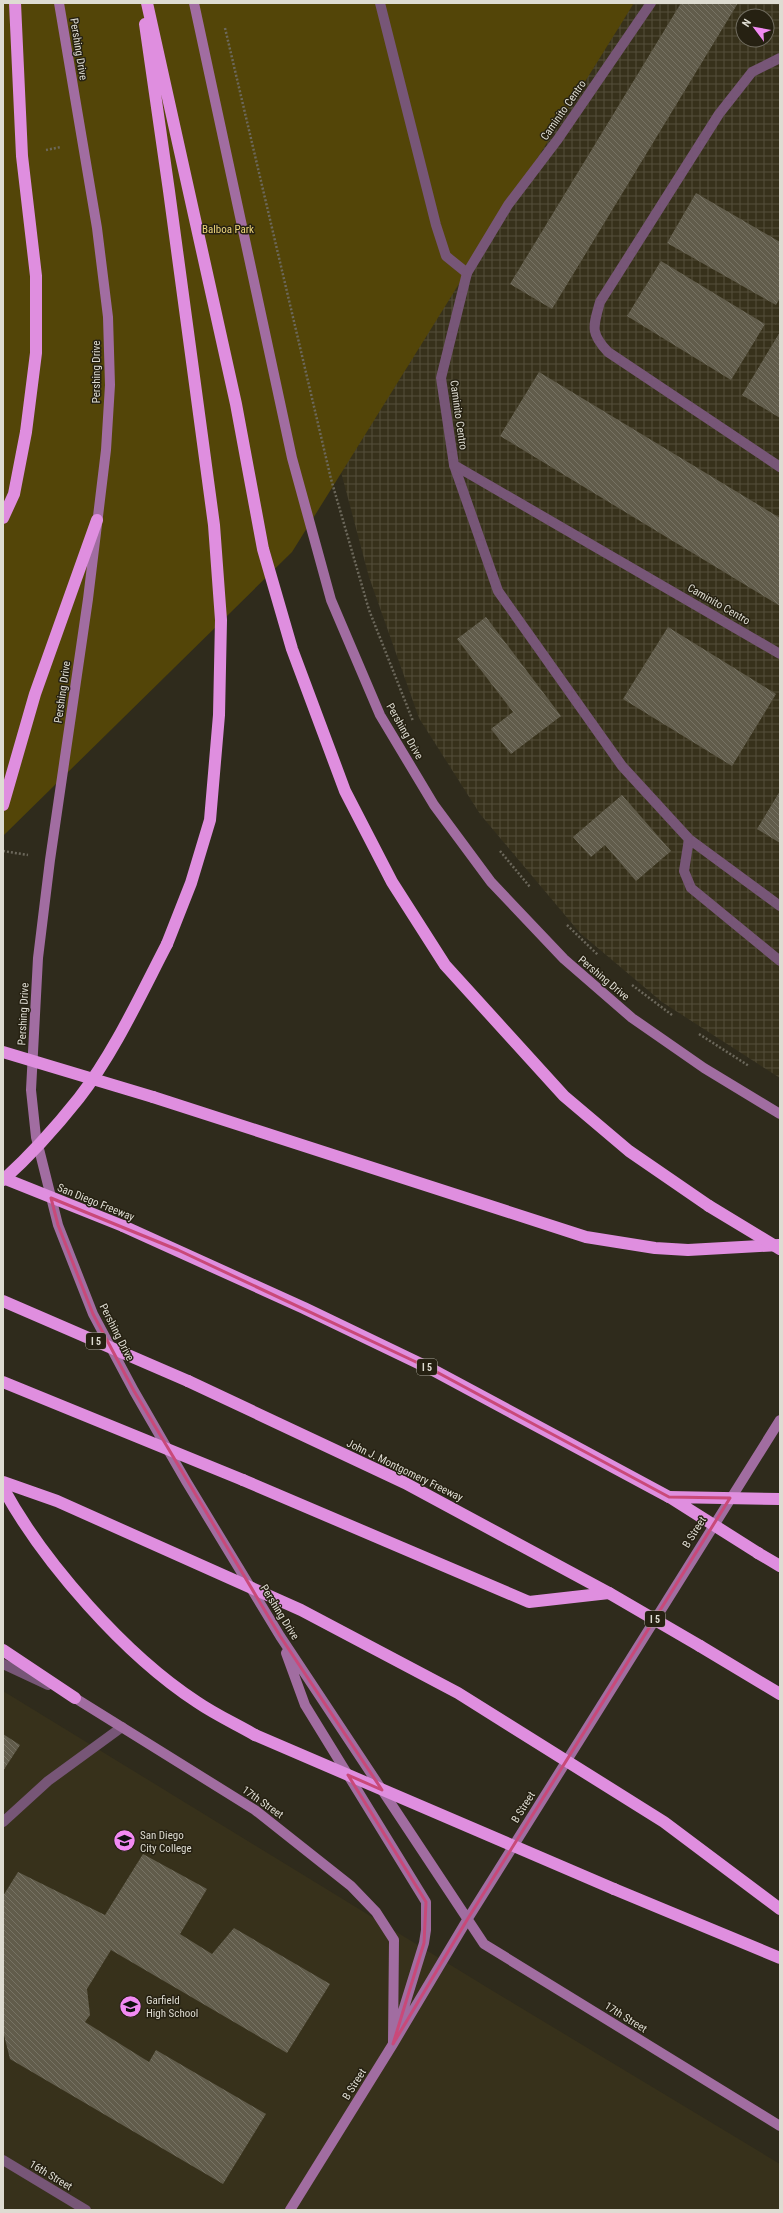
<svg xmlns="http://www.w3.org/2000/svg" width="783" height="2213" viewBox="0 0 783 2213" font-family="'Roboto Condensed',sans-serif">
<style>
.built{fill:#37311b}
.industrial{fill:url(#industrial-grid);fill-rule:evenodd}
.park{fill:#534508}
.building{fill:url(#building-back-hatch)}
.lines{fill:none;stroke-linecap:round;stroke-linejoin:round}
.path{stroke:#6c685b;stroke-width:2.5;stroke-dasharray:2 2;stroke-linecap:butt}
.lane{stroke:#775677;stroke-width:10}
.street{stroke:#775677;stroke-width:10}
.secondary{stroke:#a16da1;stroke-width:10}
.highway{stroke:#df8edf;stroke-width:12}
.highway-bridge{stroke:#df8edf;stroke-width:12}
.marked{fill:none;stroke:#c94979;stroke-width:3;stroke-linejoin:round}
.labels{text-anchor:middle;stroke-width:3;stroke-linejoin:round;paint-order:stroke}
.shield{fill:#262112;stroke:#a7a498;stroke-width:1}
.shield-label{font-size:10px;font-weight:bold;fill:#dedcd2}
.street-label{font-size:11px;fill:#dedcd2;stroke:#262112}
.park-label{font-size:11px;fill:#ead279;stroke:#262112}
.poi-label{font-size:11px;fill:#dedcd2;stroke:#262112;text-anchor:start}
</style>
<defs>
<pattern id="industrial-grid" width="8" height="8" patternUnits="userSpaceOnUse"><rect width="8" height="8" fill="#37311b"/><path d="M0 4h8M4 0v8" fill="none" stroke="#544e3b"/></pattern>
<pattern id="building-back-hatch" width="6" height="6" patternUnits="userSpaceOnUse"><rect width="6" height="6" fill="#615c4b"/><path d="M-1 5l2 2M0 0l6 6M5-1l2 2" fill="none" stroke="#777364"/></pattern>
</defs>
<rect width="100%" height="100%" fill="#2f2b1c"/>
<path class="built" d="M3,1691L493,1991L780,2164V2210H3Z"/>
<path class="industrial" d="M336,3H780V1078L662,1002L580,933L480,814L419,718L369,577L321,397ZM743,16H767V40H743Z"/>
<path class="park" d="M3,3H634L292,552L3,836Z"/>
<path class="building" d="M681,3H738L552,309L510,284Z
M696,193L780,242V298L776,305L667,243Z
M661,261L765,324L731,380L627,316Z
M780,332V418L742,395Z
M539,372L780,518V606L500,436Z
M486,617L561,716L511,754L491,729L513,712L457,639Z
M668,627L776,694L732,766L623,699Z
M780,791V843L757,829Z
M622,795L671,851L636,881L605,845L591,857L573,837Z
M3,1734L20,1745L3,1771Z
M143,1854L207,1889L180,1934L212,1954L234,1928L330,1984L287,2053L111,1950L87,1989L90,2015L85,2022L149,2062L156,2050L266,2114L223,2184L10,2059L3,2031V1896L18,1872L105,1915Z"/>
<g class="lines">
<path class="path" d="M225,28L331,479L369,610L413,721
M46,150L61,147
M3,851L28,855
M500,851L530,887
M567,925L598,955
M632,985L672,1015
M699,1034L749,1066"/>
<path class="lane" d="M380,3L436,225L446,256L467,273
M780,58L752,72L719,114L600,302C593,327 590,333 608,352L780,467
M454,465L498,591L622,766L689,839L780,906
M689,839L684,871L691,888L780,961
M3,1822L48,1781L122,1727"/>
<path class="street" d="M651,3L558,139L508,205L467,273L441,378L454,465L780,654
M3,1664L48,1685
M3,2160L86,2210"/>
<path class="secondary" d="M59,3L97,228L108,317L110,385L106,450L88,599L50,860L38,958L31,1090L36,1137L58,1225L93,1314L134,1391L186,1481L280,1636L484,1944L780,2126
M194,3L292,458L331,600L380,715L434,805L491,882L564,959L632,1018L704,1068L780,1114
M286,1653L305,1705L426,1902V1930L424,1943L398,2027
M75,1698L255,1810L351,1886L376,1912L394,1940L393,2043
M290,2210L393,2044L467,1920L780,1420"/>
<path class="highway" d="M147,3L236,404L263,549L292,649L345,791L392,882L445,965L564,1096L629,1151L709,1206
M145,24L169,191L214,525L221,620L219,715L210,820L191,883L167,944
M3,518L14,494L26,432L36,353V276L22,156L15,3
M3,805L35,694L97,520
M153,1097L586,1237L655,1248L688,1250L779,1245
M123,1226L304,1308L433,1370L669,1497
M188,1381L405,1483L609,1593
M243,1480L529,1602L609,1593
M3,1488C44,1563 125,1655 197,1702C216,1715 236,1724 255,1735
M758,1553L780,1566
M700,1646L780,1694
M3,1650L75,1698
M614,1889L780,1958"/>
<path class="highway-bridge" d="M3,1052L153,1097
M3,1178L123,1226
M3,1180C31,1155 56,1127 79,1098C114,1053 141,994 167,944
M709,1206L780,1249
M3,1301L188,1381
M3,1382L243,1480
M3,1482L57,1501L301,1610L458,1693L664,1822L780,1909
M669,1497L780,1499
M671,1498L758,1553
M609,1593L700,1646
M255,1735L614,1889"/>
</g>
<path class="marked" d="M51,1198L178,1250L433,1370L669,1497L730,1498L467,1920L393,2044L424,1943L426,1902L348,1775L382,1790L280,1636L134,1391L93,1314L58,1225Z"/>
<defs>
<symbol id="university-disc" viewBox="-11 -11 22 22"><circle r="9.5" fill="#f28af3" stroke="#262112"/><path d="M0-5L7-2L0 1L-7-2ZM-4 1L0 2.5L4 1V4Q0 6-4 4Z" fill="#111"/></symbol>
<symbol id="school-disc" viewBox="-11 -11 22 22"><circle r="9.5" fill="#f28af3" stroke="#262112"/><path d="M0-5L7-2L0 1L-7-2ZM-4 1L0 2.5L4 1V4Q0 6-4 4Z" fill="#111"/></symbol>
</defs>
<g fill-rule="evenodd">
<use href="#university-disc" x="112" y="1828" width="25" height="25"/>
<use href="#school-disc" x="118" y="1994" width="25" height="25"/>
</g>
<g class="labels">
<g class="shield">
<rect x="86" y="1333" width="20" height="16" rx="3"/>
<rect x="417" y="1359" width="20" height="16" rx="3"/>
<rect x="645" y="1611" width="20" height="16" rx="3"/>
</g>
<g class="shield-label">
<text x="96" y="1345">I 5</text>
<text x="427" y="1371">I 5</text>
<text x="655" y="1623">I 5</text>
</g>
<g class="street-label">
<text transform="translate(79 49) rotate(81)" y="4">Pershing Drive</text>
<text transform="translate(563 110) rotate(-55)" y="4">Caminito Centro</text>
<text transform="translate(96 372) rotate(-90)" y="4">Pershing Drive</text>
<text transform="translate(459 415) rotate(82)" y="4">Caminito Centro</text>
<text transform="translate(719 604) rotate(30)" y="4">Caminito Centro</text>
<text transform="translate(62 692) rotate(-82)" y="4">Pershing Drive</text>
<text transform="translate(405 731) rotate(60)" y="4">Pershing Drive</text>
<text transform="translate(604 978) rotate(40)" y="4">Pershing Drive</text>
<text transform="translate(23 1014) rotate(-87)" y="4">Pershing Drive</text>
<text transform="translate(96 1202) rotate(22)" y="4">San Diego Freeway</text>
<text transform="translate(117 1332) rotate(63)" y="4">Pershing Drive</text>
<text transform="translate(405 1470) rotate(26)" y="4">John J. Montgomery Freeway</text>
<text transform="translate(694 1532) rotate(-58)" y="4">B Street</text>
<text transform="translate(280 1612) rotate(58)" y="4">Pershing Drive</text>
<text transform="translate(263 1802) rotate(35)" y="4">17th Street</text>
<text transform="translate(523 1807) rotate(-58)" y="4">B Street</text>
<text transform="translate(626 2017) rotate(32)" y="4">17th Street</text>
<text transform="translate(354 2084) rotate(-58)" y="4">B Street</text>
<text transform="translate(51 2175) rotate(31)" y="4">16th Street</text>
</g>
<g class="park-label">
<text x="228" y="233">Balboa Park</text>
</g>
<g class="poi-label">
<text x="140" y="1839">San Diego<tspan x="140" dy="13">City College</tspan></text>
<text x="146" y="2004">Garfield<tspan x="146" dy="13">High School</tspan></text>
</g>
</g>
<rect width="783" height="2213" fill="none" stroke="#dedcd2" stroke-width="8"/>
<g transform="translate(755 28) rotate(302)"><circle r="19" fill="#262112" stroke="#706c5f"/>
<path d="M0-3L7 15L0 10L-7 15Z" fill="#f28af3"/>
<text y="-6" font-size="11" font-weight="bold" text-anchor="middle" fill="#dedcd2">N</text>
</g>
</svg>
